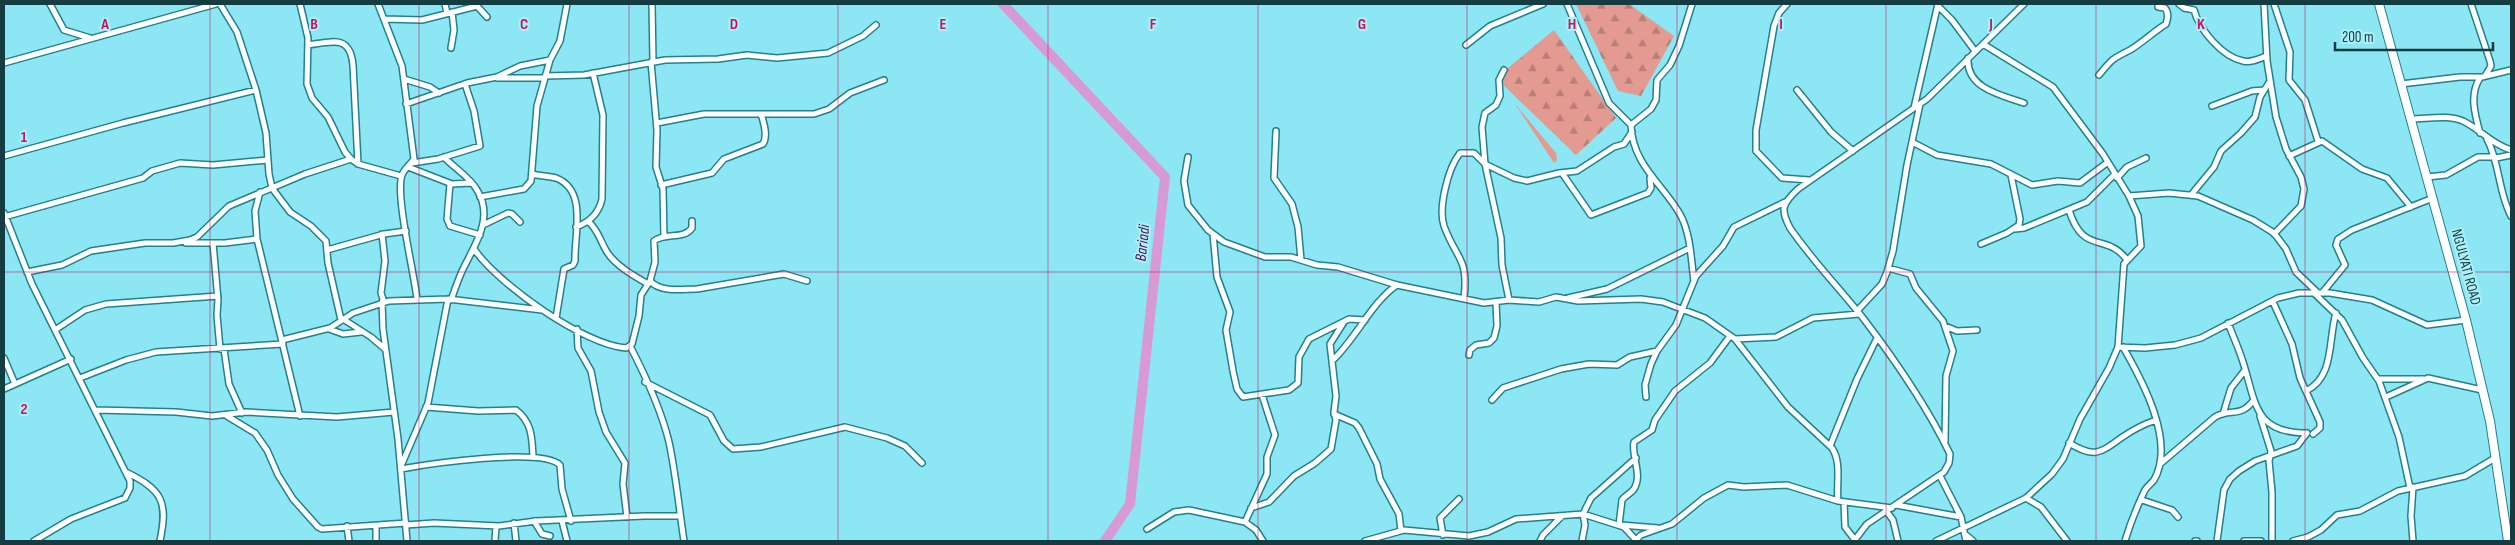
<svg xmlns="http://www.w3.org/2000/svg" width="2515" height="545" viewBox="0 0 2515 545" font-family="'Sofia Sans Condensed',sans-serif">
<defs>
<pattern id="forest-firs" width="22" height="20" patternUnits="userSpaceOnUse" patternTransform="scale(1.25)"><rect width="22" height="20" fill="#e39a90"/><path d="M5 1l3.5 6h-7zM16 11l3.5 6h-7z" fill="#b77f77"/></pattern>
</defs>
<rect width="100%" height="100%" fill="#8de6f3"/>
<!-- forest -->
<path fill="url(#forest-firs)" d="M1576 4H1629L1674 36 1641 96 1618 91Z
M1554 30 1616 118 1576 155 1496 78Z
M1515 104 1556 153 1557 160 1554 163Z"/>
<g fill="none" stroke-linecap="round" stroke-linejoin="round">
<!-- river -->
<path stroke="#d79ad5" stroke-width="10" d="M1003 4 1165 177 1130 504 1105 541"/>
<defs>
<path id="street" d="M50 4 64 30 90 38
M220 4 237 32 256 90 266 133 269 174 272 188 290 212 311 226 326 241 328 263 341 320
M300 4 308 38 307 84 312 98 328 117 345 152 351 159 358 164 401 176
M378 4 402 66 414 159C410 165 404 169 402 175 395 195 414 272 417 299
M445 4 447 13
M652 4 653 62
M1567 4 1609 103 1631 125
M1692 4 1679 46 1670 65 1657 80 1656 100 1651 109 1631 125C1632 165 1665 186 1681 216 1691 236 1691 260 1694 281
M1787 4 1779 13 1774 26 1756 130V151L1782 178 1809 180
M2179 4 2184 8 2194 10C2199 29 2222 57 2243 61 2251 63 2259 59 2266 56
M2264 4 2267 61 2276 117 2286 149 2301 177 2304 189 2301 206 2274 234
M2274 4 2290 52 2289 80 2305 100 2318 141
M2471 4 2490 61 2491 66 2485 76
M1938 6 1952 20 1975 51
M385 19 422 20 477 6 487 17
M308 45C332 42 350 34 353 65L358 164
M1466 45 1490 26 1543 4
M451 48 454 30 452 12
M1968 58C1966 88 2000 95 2024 103
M651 62 657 130 656 167 663 189 664 237
M4 63 216 4
M1504 70 1499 80 1500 96 1496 105 1485 113 1482 127 1485 164 1501 238 1502 265 1509 300
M2099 75C2112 59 2112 59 2130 50 2139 45 2156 30 2166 24 2168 18 2169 13 2165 8L2158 7V4
M545 76 584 75 665 60 718 59 747 55 777 58 828 53 863 36 876 25
M497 78H544
M2480 78C2469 94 2475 115 2480 133
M404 79 430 87 439 93
M2401 84 2460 77H2482L2511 70
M1797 90 1831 132 1853 151
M406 104 467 83 497 77 520 66 550 60
M2212 106 2252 91 2264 90
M1914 108 1938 4
M2411 119C2427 119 2450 114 2465 122 2482 131 2493 145 2511 150
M657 123 704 114H814L829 109 850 93 884 80
M1276 131 1274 178 1292 204 1298 227 1301 260
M2487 139C2500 163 2498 192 2511 216
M1912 142 1937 155 1991 164 2032 185 2058 181 2080 183 2108 162
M4 156 123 123 256 90
M2289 156 2322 141 2362 169 2387 178 2411 207
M444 157C454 168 470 177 477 190 494 217 476 243 464 267 459 277 455 289 451 300
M1188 157 1184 181 1188 205 1208 230 1224 242 1265 257H1291L1317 265 1338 267 1397 285 1484 303 1509 300 1539 302 1556 297 1578 301 1641 299 1663 302 1705 318 1735 339 1788 407 1832 448C1842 463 1836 484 1838 501
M2496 158 2511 155
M412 163 438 159 480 146 474 111 465 84
M408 167 452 184 471 183
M1562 173 1591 215 1648 193 1651 188 1650 178
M532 174C540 176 548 176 556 178 588 190 574 235 575 261L573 265 564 269 556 318
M2427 177 2446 175 2478 157H2495
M2117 178 2127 167 2146 158
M450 184 447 219 450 226 480 235
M661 185 712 173 724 159 763 144C768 136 764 123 761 114
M260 192 255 211 257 239 300 416
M2191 195 2214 167 2221 151 2241 133 2255 117 2260 97 2270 81
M2129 196 2169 193 2198 196 2253 220 2274 233 2286 249 2296 272 2318 293
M480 197 524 189 531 181 537 106 550 60 560 41 567 4
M2069 210C2083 256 2107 232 2127 260
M4 213 32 284 130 481V488L125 498 71 519 34 541
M4 217 136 180 143 178 152 171 180 163 213 165 268 160
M588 221C599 231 600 241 607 252 616 266 634 276 648 284
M483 225 508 213 512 214 520 222
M576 227C590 222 599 213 602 199L603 115 593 73
M2015 229 2024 228 2087 202 2115 174
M382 234 385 261 381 293 384 302
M1213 234 1217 277 1230 312 1226 330 1233 371 1237 389 1243 397 1289 390 1298 383 1299 357 1309 339 1349 319 1365 320
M186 243H225L257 239
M213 243 218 300 217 315 220 349
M1981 244 2007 233 2019 225 2020 219 2011 175
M474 249C498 284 584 345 626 348L632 344 639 316 641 295 650 281 655 262 654 241C665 232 684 240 692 228V221
M327 250 384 234 406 231
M1888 268 1910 274 1916 288 1943 321 1953 351 1946 376 1945 442
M27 272 62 265 91 251 145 243H173L190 240 197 237 229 206 305 174 351 159
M650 281C661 293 682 289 697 289L784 274 807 281
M2314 293 2342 320 2363 358 2379 381 2399 437 2410 488
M2322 293 2345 265 2336 245 2338 239 2352 230 2433 198
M1464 298C1469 258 1456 259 1444 226 1438 208 1448 168 1460 153H1474L1485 164 1514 178 1527 181 1559 173 1577 171 1614 147 1624 144 1632 132
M1568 298 1607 289 1690 248
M382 302 383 329 398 439 407 541
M2273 302 2292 344 2300 378 2320 422V428L2313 434
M1857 311 1882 284 1887 272 1893 251 1907 165 1920 104
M343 319 371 337 385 349
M2228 323C2233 336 2239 349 2243 362 2256 403 2254 433 2307 433
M1945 326 1957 331 1977 330
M329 329 343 334 361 332
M577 329 578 348 591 371 599 412 606 432 625 463 623 484 627 517
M55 330 85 310 106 304 218 296
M1735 339 1776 337 1813 318 1859 314
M282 340 330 328 353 313 389 301 448 299 542 310
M630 346C644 373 662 413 669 442 676 475 679 508 684 541
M2118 347 2145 348 2175 345 2201 338 2278 298 2299 293H2330L2372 300 2427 325 2466 320
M2123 347C2142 380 2176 442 2154 480 2151 484 2146 487 2144 492 2137 507 2130 524 2125 541
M224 349 229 384 242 413
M1469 355 1470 350 1476 345 1489 343 1494 338 1497 326 1496 302
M4 358 15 384
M1334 359C1357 337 1371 303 1397 285
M80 378 126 360 156 352 283 344
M2378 379H2424
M645 382 710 415 724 441 733 449 761 447 845 427 887 438 905 446 922 463
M4 389 71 359
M2306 391C2335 377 2328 339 2336 313
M1646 397 1645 385 1651 364 1657 351 1676 325 1696 276 1723 246 1734 227 1785 202
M2386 397 2428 378 2482 390
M1492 400 1503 388 1561 369 1589 364 1617 365 1630 357 1657 351
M426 407 478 411 516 410C532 422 532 438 533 456
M96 410 176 412 212 416 246 412 337 417 394 412
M1334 414 1355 423 1359 428 1377 464 1380 479 1399 514 1401 531
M2223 414 2231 388 2245 370
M227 416 255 433 267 450 278 475 293 499 318 527 322 529 406 523
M2260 416 2271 451 2269 461 2272 492V541
M2069 443C2094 458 2099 454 2121 438 2131 431 2144 424 2156 420
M1830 446 1857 379 1877 338
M2160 464 2215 417C2231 408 2240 418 2253 401
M401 466 428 403 448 299
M401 469C428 464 542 447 560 465L562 489 571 521
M126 472C163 490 168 502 160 541
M1940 476 1961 517 1966 541
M2413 487 2411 516 2413 541
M2026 498 2041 507 2067 541
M2142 500 2172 510 2178 517
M1844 502 1845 527 1855 540
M1896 505 1961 517
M1251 508 1269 502 1294 476 1315 463 1331 449 1336 420 1334 412 1336 396 1330 344 1344 322
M1887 512 1893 520 1898 541
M534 521 542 534 550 536
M562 521 567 541
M1245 522 1267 474V457L1275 435 1262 395
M514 523 516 541
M406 525 434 523 499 526 536 521 644 516H680
M1619 525 1622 500C1625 496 1631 493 1634 489 1643 475 1631 456 1634 442L1652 430 1655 420 1675 391 1710 363 1730 336
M1621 525 1658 528
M347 526 349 541
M1147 529 1174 512 1189 510 1245 522 1256 530 1263 541
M1443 535 1440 518 1459 499
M1966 535 1973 541
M376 541V526
M495 541 496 526
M1365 541 1404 530 1469 536 1488 532 1516 519 1583 514 1624 527 1635 539
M1540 541 1543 535 1562 516
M1582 541 1585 525 1583 514 1591 498 1636 458
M1635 541 1641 535 1672 524 1704 498 1728 485 1744 487 1787 485 1838 501 1892 508
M1854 541 1867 524 1944 472 1949 463 1950 454C1927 406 1895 360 1863 318 1839 288 1812 260 1790 228 1780 209 1782 204 1798 189L1927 99 2024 4
M1936 541 2026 498 2052 474 2063 459 2080 419 2109 368 2118 347 2124 264 2141 246 2138 216 2129 196 2103 154 2053 87 1983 44
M2195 541H2197
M2217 541 2224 490 2230 479 2239 471 2255 461 2297 446 2307 433
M2244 541H2261
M2293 541 2308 537 2321 530 2337 515 2360 511 2398 491 2465 476 2495 458"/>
<path id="secondary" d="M2379 4 2466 320 2490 421 2508 541"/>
</defs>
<!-- street casing -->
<use href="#street" stroke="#20828f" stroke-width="8"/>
<!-- secondary casing -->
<use href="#secondary" stroke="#20828f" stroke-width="10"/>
<!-- street -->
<use href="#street" stroke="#fff" stroke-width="5"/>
<!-- secondary -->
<use href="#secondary" stroke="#fff" stroke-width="8"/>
</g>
<!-- grid -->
<path fill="none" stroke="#c2185b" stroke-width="1" stroke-opacity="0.55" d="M210 4V541M419 4V541M629 4V541M838 4V541M1048 4V541M1258 4V541M1467 4V541M1677 4V541M1886 4V541M2096 4V541M2305 4V541M4 272H2511"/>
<g text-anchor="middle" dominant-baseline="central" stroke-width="4" stroke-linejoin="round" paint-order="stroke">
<!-- street labels -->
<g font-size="15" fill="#153c41" stroke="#abf0fb">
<text transform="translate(2466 267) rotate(75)">NGULYATI ROAD</text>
</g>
<!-- water labels -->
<g font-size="16" font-style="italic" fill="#540855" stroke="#abf0fb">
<text transform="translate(1143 243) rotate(-84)">Bariadi</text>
</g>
</g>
<g font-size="16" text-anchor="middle" font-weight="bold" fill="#c2185b" stroke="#abf0fb" stroke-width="4" stroke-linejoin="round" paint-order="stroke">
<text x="105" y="29">A</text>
<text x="314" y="29">B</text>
<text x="524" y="29">C</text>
<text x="734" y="29">D</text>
<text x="943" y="29">E</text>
<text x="1153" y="29">F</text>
<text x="1362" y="29">G</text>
<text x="1572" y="29">H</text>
<text x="1781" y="29">I</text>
<text x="1991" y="29">J</text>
<text x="2201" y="29">K</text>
<text x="24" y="142">1</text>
<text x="24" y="414">2</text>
</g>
<!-- border -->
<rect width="2515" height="545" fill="none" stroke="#153c41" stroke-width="10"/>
<!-- scale -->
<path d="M2335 42v8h158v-8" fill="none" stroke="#153c41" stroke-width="2.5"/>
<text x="2342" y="42" font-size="15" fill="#153c41" stroke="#abf0fb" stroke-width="4" paint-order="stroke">200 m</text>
</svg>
